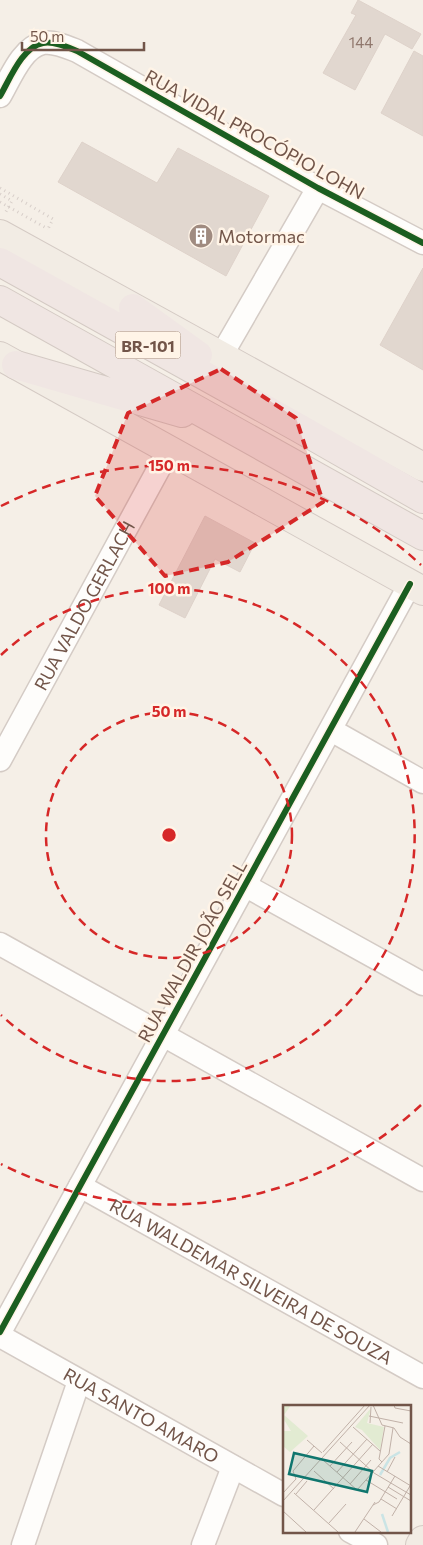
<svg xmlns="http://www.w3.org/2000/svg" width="423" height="1545" viewBox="0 0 423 1545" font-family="Commissioner,sans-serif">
<rect width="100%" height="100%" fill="#f5efe7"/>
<!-- building -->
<path fill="#e1d7cf" stroke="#ded2ca" d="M358 0 421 34 412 49 385 34 355 90 323 73 356 15 351 13Z
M414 51 423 56V136L381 113Z
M82 142 157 183 178 148 269 196 226 276 58 182Z
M423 268V370L380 345Z
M205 516 255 543 240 572 215 559 185 618 159 605Z"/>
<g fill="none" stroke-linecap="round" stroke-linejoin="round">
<defs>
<g id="minor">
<path d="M0 96C10 79 22 47 43 43 54 41 67 47 77 51L318 188 423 243"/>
<path d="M221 356 318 188"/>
<path d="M331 730 423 782"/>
<path id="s1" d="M0 760 169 450"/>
<path d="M246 886 423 984"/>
<path d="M0 944 423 1180"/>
<path id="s2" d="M80 1186 423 1377"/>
<path d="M0 1332 410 584"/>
<path id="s3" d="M0 1336 284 1495"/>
<path d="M350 1531 376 1545"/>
<path d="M23 1545 79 1381"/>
<path d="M203 1545 233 1467"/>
</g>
<path id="major" d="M0 234 423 467
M0 356 423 591
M420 1545 423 1540"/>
<path id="highway" d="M0 262 297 427 423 499
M0 300 423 536
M133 308 198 355
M16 365 182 413"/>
</defs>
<!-- minor casing -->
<use href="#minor" stroke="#d4cbc5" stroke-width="25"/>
<!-- major casing -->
<use href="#major" stroke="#d4cac4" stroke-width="30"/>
<!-- highway casing -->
<use href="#highway" stroke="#d4cac4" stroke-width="30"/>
<!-- path -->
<path stroke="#d7cec9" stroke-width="3" stroke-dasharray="1 4" stroke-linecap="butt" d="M0 188 53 219 48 229
M0 194 12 201 4 215"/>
<!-- minor -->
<use href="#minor" stroke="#fefdfb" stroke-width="22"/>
<!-- major -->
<use href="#major" stroke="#f2ece4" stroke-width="28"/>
<!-- highway -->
<use href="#highway" stroke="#f0e6e3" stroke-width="28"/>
<!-- path-bridge -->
<path stroke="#d7cec9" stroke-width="3" stroke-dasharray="1 4" stroke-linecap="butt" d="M0 202 48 229"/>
<defs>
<path id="cycleway" d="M0 96C10 79 22 47 43 43 54 41 67 47 77 51L318 188 423 243
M0 1332 410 584"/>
</defs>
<!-- cycleway casing -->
<use href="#cycleway" stroke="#fff4e7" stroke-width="9"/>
<!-- cycleway -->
<use href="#cycleway" stroke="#1b5e20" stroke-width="6"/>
</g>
<!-- marked area -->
<path fill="#d62828" fill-opacity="0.2" stroke="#d62828" stroke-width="4" stroke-dasharray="10 6" stroke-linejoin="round" d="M221 369 296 418 323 502 228 562 165 576 95 496 128 413Z"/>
<!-- distance rings -->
<g fill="none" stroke="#d62828" stroke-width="2.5" stroke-dasharray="9 6">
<circle cx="169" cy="835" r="123"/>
<path d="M1 655A246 246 0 1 1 1 1015"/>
<path d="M421 1105A369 369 0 0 1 1 1164M1 506A369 369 0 0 1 421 565"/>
</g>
<!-- icons -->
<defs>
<symbol id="building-disc" viewBox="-11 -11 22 22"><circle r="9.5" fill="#a08b80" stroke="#fff4e7"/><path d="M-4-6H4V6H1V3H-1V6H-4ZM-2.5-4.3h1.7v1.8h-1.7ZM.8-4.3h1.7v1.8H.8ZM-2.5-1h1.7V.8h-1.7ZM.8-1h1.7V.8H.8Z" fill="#fff"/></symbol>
</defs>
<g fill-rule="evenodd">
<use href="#building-disc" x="187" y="222" width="28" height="28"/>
</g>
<g text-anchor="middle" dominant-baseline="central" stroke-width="5" stroke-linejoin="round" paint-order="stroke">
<!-- number labels -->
<g font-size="15" fill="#90786d">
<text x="361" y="42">144</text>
</g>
<!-- shield labels -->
<rect fill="#fff4e7" stroke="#9c8578" stroke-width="1" x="115.5" y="331.5" width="65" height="27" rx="4"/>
<g font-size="16" font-weight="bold" fill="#725549">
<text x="148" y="345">BR-101</text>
</g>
<!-- street labels -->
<g font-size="18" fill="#725549" stroke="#fff4e7">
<text transform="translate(255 134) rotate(29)">RUA VIDAL PROCÓPIO LOHN</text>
<text stroke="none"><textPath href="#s1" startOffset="176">RUA VALDO GERLACH</textPath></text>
<text transform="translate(192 951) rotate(-61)">RUA WALDIR JOÃO SELL</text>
<text stroke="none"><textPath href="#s2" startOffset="196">RUA WALDEMAR SILVEIRA DE SOUZA</textPath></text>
<text stroke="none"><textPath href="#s3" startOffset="162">RUA SANTO AMARO</textPath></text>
</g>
<!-- poi labels -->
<g font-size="18" fill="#725549" stroke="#fff4e7" text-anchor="start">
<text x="218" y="236">Motormac</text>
</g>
</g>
<!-- overview -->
<g transform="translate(283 1405)">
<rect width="128" height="128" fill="#f5efe7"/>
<path d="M0 0H8L1 10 25 31 7 47 0 41V26H8L0 13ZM88 3 84 18 101 22 97 45 79 25 72 22Z" fill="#e2ebd2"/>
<path fill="none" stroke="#cae4e5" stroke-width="2.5" d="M97 70 107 53 117 47M99 109 105 127"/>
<path fill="none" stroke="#c1b1a8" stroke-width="1" d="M90 0 99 20 111 23 117 32 128 39M111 0 112 3 128 6M86 11 120 18M87 18 88 2M70 22 97 46M24 35 39 48M57 37 91 68 128 90M40 47 82 0M40 55 74 85 106 49 110 23M99 57 96 54 102 21M47 61 69 37M95 61 128 81M31 66 51 84M54 67 84 34M104 67 112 52M83 75 114 94M67 79 88 55M105 82 128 96M0 88 13 74 10 66 31 41M11 88 55 127M13 89 24 76M98 94 114 104M0 96 87 0M90 100 96 97 112 71M31 105 90 39M0 106 23 127M109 111 127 81M81 114 98 127M46 118 63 99M72 127 92 97"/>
<path fill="#0f766e" fill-opacity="0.15" stroke="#0f766e" stroke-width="2.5" d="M11 48 89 66 84 87 6 69Z"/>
<rect width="128" height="128" fill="none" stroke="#725549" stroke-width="2.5"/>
</g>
<circle cx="169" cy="835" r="8" fill="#d62828" stroke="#fff4e7" stroke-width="2.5"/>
<g font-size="15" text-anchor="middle" font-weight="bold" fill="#d62828" stroke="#fff4e7" stroke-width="5" stroke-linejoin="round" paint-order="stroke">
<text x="169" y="471">150 m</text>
<text x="169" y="594">100 m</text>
<text x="169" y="717">50 m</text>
</g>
<!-- scale -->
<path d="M22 42v8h122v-8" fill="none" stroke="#725549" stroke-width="2.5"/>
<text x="30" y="42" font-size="15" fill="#725549" stroke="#fff4e7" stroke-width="4" paint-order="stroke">50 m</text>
</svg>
